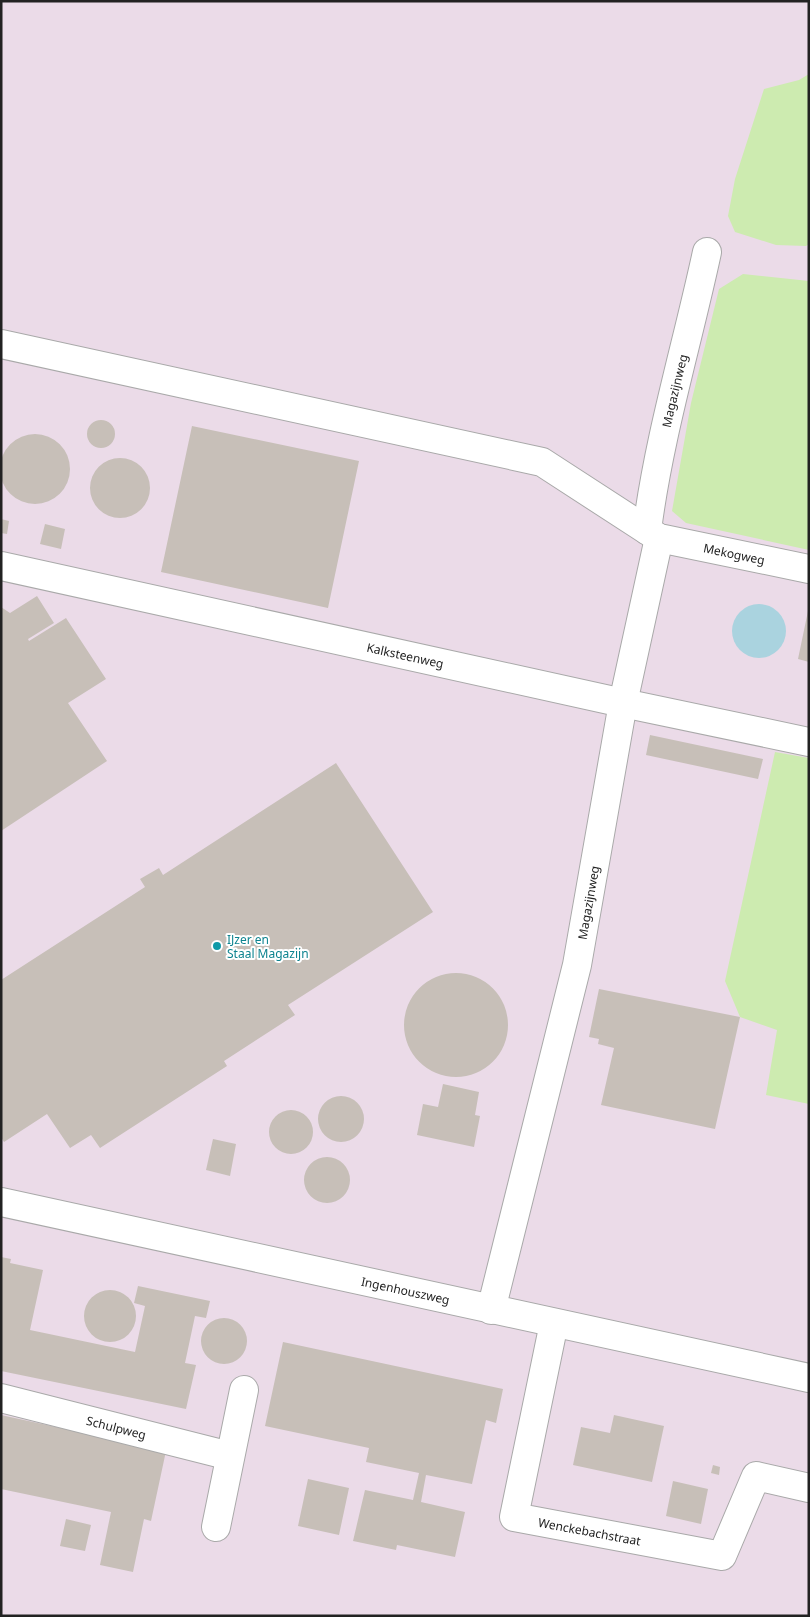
<svg xmlns="http://www.w3.org/2000/svg" width="810" height="1617" viewBox="0 0 810 1617" font-family="'Noto Sans',sans-serif">
<rect width="100%" height="100%" fill="#f2efe9"/>
<!-- industrial -->
<path fill="#ebdbe8" d="M1 1H809V1616H1Z"/>
<!-- grass -->
<path fill="#cdebb0" d="M809 74V244L806 246 776 245 735 232 728 216 735 179 764 89 799 80Z
M743 274 809 281V550L686 523 672 511 691 403 719 289Z
M775 752 809 758V1104L766 1095 777 1030 740 1017 725 981Z"/>
<!-- water -->
<path fill="#aad3df" d="M732 631a27 27 0 1 1 54 0a27 27 0 1 1-54 0Z"/>
<!-- building -->
<path fill="#c7bfb8" d="M87 434a14 14 0 1 1 28 0a14 14 0 1 1-28 0Z
M192 426 359 461 328 608 161 572Z
M0 469a35 35 0 1 1 70 0a35 35 0 1 1-70 0Z
M90 488a30 30 0 1 1 60 0a30 30 0 1 1-60 0Z
M1 519 9 521 7 534 1 533Z
M45 524 65 529 61 549 40 544Z
M37 596 54 623 28 639 29 641 66 618 106 679 68 703 107 761 1 831V607L10 613Z
M808 611H809V662L798 659Z
M650 735 763 759 758 779 646 755Z
M336 763 433 912 288 1005 295 1015 224 1061 227 1066 100 1148 91 1135 70 1148 47 1114 4 1142 1 1137V980L145 887 140 879 159 868 163 875Z
M404 1025a52 52 0 1 1 104 0a52 52 0 1 1-104 0Z
M599 989 740 1017 715 1129 601 1105 614 1048 598 1044 599 1039 589 1037Z
M443 1084 479 1092 475 1115 480 1116 474 1147 417 1135 423 1104 438 1107Z
M318 1119a23 23 0 1 1 46 0a23 23 0 1 1-46 0Z
M269 1132a22 22 0 1 1 44 0a22 22 0 1 1-44 0Z
M213 1139 236 1144 230 1176 206 1170Z
M304 1180a23 23 0 1 1 46 0a23 23 0 1 1-46 0Z
M1 1257 11 1259 10 1263 43 1270 30 1330 135 1352 145 1306 134 1303 138 1286 210 1301 206 1318 195 1316 185 1363 196 1365 186 1409 1 1371Z
M84 1316a26 26 0 1 1 52 0a26 26 0 1 1-52 0Z
M201 1341a23 23 0 1 1 46 0a23 23 0 1 1-46 0Z
M283 1342 503 1389 496 1423 486 1420 472 1484 426 1475 421 1502 465 1512 455 1557 397 1545 396 1550 353 1541 365 1490 413 1500 419 1473 366 1462 369 1448 265 1426Z
M1 1415 166 1451 151 1521 144 1519 133 1572 100 1565 111 1512 1 1489Z
M614 1415 664 1426 652 1482 573 1465 581 1427 610 1433Z
M713 1465 720 1467 719 1475 711 1473Z
M308 1479 349 1488 339 1535 298 1526Z
M673 1481 708 1489 701 1524 666 1516Z
M66 1519 91 1525 85 1551 60 1546Z"/>
<g fill="none" stroke-linecap="round" stroke-linejoin="round">
<defs>
<g id="minor">
<path id="s1" d="M1 344 542 462 659 538 809 569"/>
<path id="s2" d="M647 530C659 436 687 345 707 252"/>
<path id="s3" d="M1 566 623 703 809 742"/>
<path id="s4" d="M1 1202 809 1378"/>
<path id="s5" d="M491 1310 577 965 623 703 659 538"/>
<path id="s6" d="M554 1323 514 1517 722 1556 756 1476 809 1488"/>
<path id="s7" d="M1 1398 230 1456"/>
<path d="M216 1527 244 1390"/>
</g>
</defs>
<!-- minor casing -->
<use href="#minor" stroke="#a9a9a9" stroke-width="30"/>
<!-- minor -->
<use href="#minor" stroke="#fff" stroke-width="28"/>
</g>
<!-- markers -->
<circle fill="#0f9aa8" stroke="#fff" stroke-width="2" cx="217" cy="946" r="5"/>
<g text-anchor="middle" dominant-baseline="central" stroke-width="4" stroke-linejoin="round" paint-order="stroke">
<!-- street labels -->
<g font-size="12" fill="#222" stroke="#fff">
<text stroke="none"><textPath href="#s2" startOffset="142">Magazijnweg</textPath></text>
<text stroke="none"><textPath href="#s1" startOffset="770">Mekogweg</textPath></text>
<text stroke="none"><textPath href="#s3" startOffset="414">Kalksteenweg</textPath></text>
<text stroke="none"><textPath href="#s5" startOffset="419">Magazijnweg</textPath></text>
<text stroke="none"><textPath href="#s4" startOffset="414">Ingenhouszweg</textPath></text>
<text stroke="none"><textPath href="#s7" startOffset="119">Schulpweg</textPath></text>
<text stroke="none"><textPath href="#s6" startOffset="275">Wenckebachstraat</textPath></text>
</g>
<!-- culture labels -->
<g font-size="12" fill="#0d838f" stroke="#fff" text-anchor="start">
<text x="227" y="939">IJzer en<tspan x="227" dy="14">Staal Magazijn</tspan></text>
</g>
</g>
<!-- border -->
<rect width="810" height="1617" fill="none" stroke="#222222" stroke-width="5"/>
</svg>
